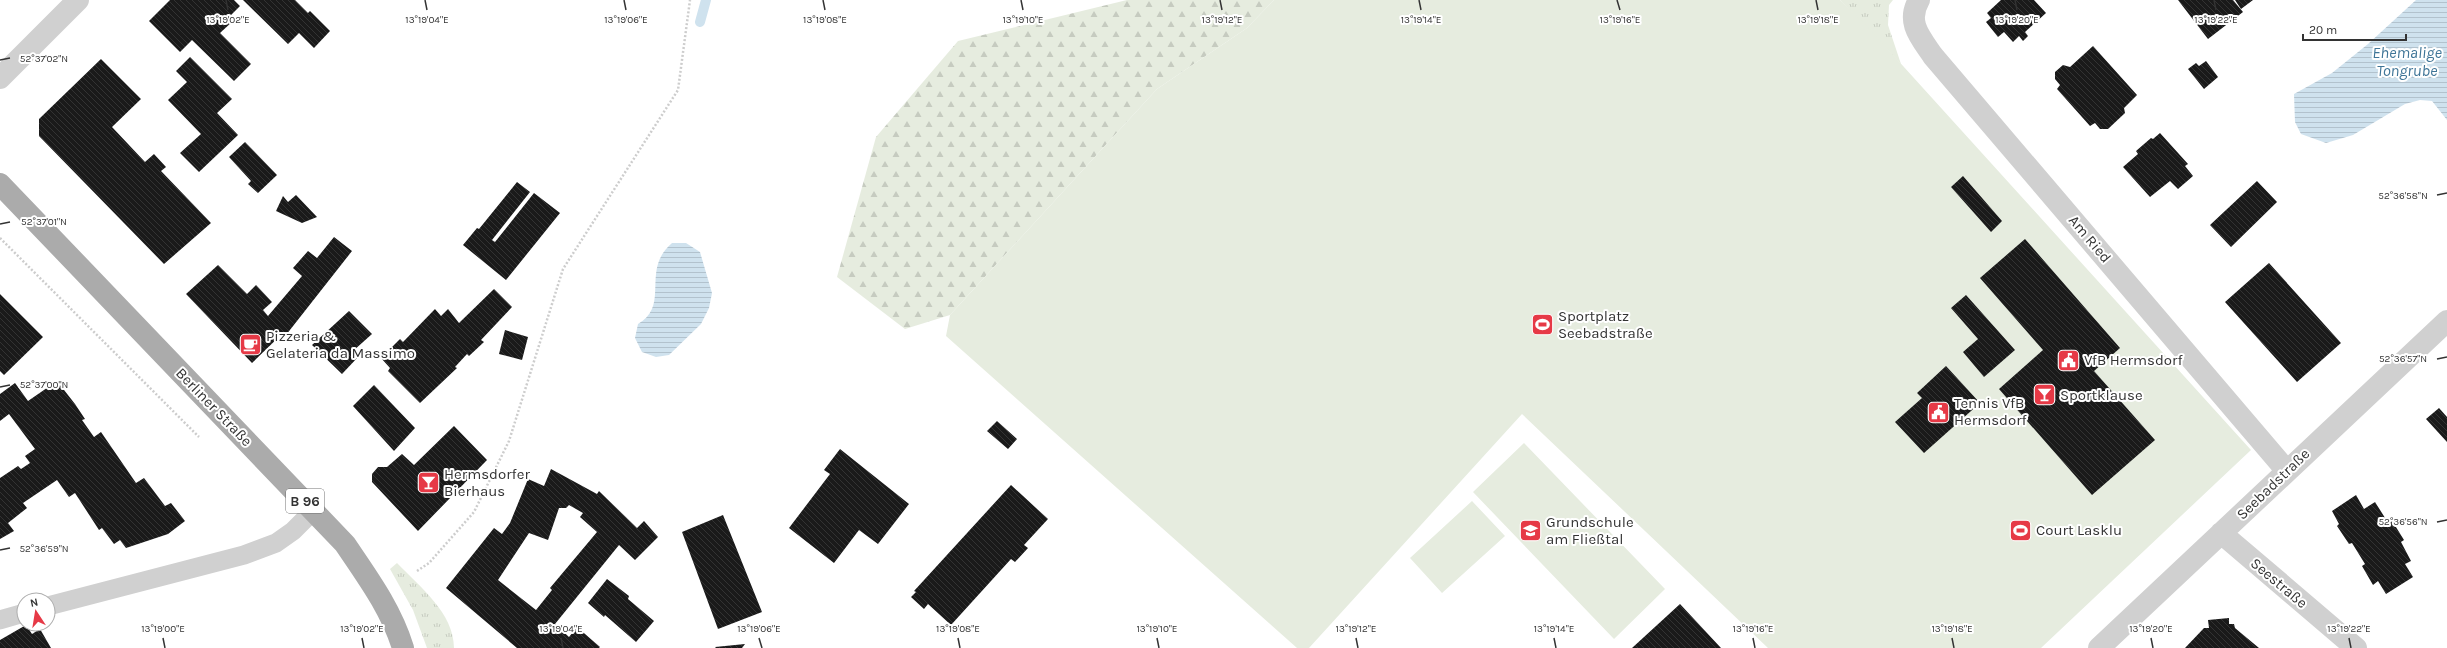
<svg xmlns="http://www.w3.org/2000/svg" width="2447" height="648" viewBox="0 0 2447 648" font-family="Karla,sans-serif">
<defs>
<pattern id="grass-tufts" width="24" height="20" patternUnits="userSpaceOnUse"><rect width="24" height="20" fill="#e6ecdf"/><path d="M3 7l-1-3M5 7V3M7 7l1-3M15 17l-1-3M17 17v-4M19 17l1-3" fill="none" stroke="#c6cbc0"/></pattern>
<pattern id="forest-firs" width="22" height="20" patternUnits="userSpaceOnUse"><rect width="22" height="20" fill="#e6ecdf"/><path d="M5 1l3.5 6h-7zM16 11l3.5 6h-7z" fill="#c6cbc0"/></pattern>
<pattern id="water-rules" width="6" height="5" patternUnits="userSpaceOnUse"><rect width="6" height="5" fill="#cfe2ee"/><path d="M0 2.5h6" fill="none" stroke="#b2c2cd"/></pattern>
<pattern id="building-back-hatch" width="6" height="6" patternUnits="userSpaceOnUse"><rect width="6" height="6" fill="#1a1a1a"/><path d="M-1 5l2 2M0 0l6 6M5-1l2 2" fill="none" stroke="#333"/></pattern>
</defs>
<rect width="100%" height="100%" fill="#fff"/>
<!-- grass -->
<path fill="url(#grass-tufts)" d="M1840 0H1893L1889 5 1888 25 1901 64Z
M397 563C420 587 454 613 454 648H427L413 610 390 569Z"/>
<!-- forest -->
<path fill="url(#forest-firs)" d="M1127 0H1274L1247 28 1157 89 950 315 905 329 837 277 876 137 958 41Z"/>
<!-- pitch -->
<path fill="#e6ecdf" d="M1274 0H1840L1865 24 2251 450 2041 648H1768L1522 414 1309 648H1297L946 336 950 315 1157 89 1247 28Z
M1524 443 1665 589 1614 639 1473 492Z
M1472 501 1505 536 1442 593 1410 558Z"/>
<!-- water -->
<path fill="url(#water-rules)" d="M2416 0H2447V120L2432 101 2420 100 2405 104 2353 135 2326 143 2301 134 2295 122 2294 94 2332 73 2368 44Z
M672 243H686L700 252 712 293 709 308 701 324 669 355 656 357 642 352 635 338 638 324C671 305 640 270 672 243Z"/>
<g fill="none" stroke-linecap="round" stroke-linejoin="round">
<!-- stream -->
<path stroke="#cfe2ee" stroke-width="10" d="M700 22 706 0"/>
</g>
<!-- building -->
<path fill="url(#building-back-hatch)" fill-rule="evenodd" d="M170 0H234L240 6 229 17 233 21 220 33 251 64 234 81 192 40 180 52 149 21Z
M243 0H295L308 13 310 11 330 31 314 48 299 33 288 44Z
M2001 0H2034L2046 13 2025 32 2028 36 2023 41 2019 36 2013 42 2004 32 1998 37 1986 22 1991 18 1987 13Z
M2178 0H2233L2243 12 2208 39Z
M2235 0H2253L2241 9Z
M2093 46 2137 95 2124 108 2125 113 2108 129H2100L2095 123 2090 126 2057 89 2060 85 2055 79V72L2063 65 2070 67Z
M190 57 232 99 217 113 238 135 199 172 180 153 201 134 168 100 187 82 176 71Z
M101 59 141 99 112 127 145 162 154 154 166 167 161 171 211 223 164 264 39 136V119Z
M2206 61 2218 77 2204 89 2188 69 2196 63 2199 66Z
M2160 133 2188 164 2185 166 2193 176 2178 189 2170 181 2150 197 2123 167 2138 154 2136 151 2151 138 2153 139Z
M245 142 277 175 258 193 248 184 251 181 229 157Z
M1963 176 2002 221 1991 232 1951 187Z
M2257 181 2277 202 2231 247 2210 225Z
M517 182 530 192 492 240 495 242 534 193 560 213 506 280 463 245 477 228 479 229Z
M296 195 317 217 302 223 276 211 283 196 288 202Z
M334 237 352 251 286 335 284 332 252 363 186 294 218 265 247 294 256 285 272 302 263 310 268 316 302 276 293 268 308 251 317 258Z
M2025 239 2120 348 2094 371 2155 440 2092 495 1999 389 2043 350 1980 278Z
M2269 263 2341 343 2297 382 2225 302Z
M494 289 512 307 481 340 484 342 469 356 467 354 455 367 457 368 420 403 388 371 390 368 381 358 400 339 403 342 435 309 441 316 448 309 459 323Z
M0 294 43 337 4 375 0 371Z
M1966 295 2015 350 1984 377 1963 352 1978 339 1951 308Z
M349 311 372 334 353 351 359 356 342 374 312 345Z
M505 330 528 337 522 360 499 354Z
M1946 366 1980 403 1924 453 1895 422 1922 398 1917 393Z
M57 381 75 404 85 419 82 420 94 437 101 432 136 483 144 478 165 506 171 503 185 521 168 534 126 548 120 540 114 544 102 528 99 530 75 493 69 497 57 480 23 503 27 508 8 523 14 531 0 539V478L18 466 21 469 30 463 25 456 35 449 9 414 0 421V394L15 383 28 401Z
M374 385 415 428 394 451 353 406Z
M2439 408 2447 417V442L2426 419Z
M997 421 1017 439 1008 449 987 431Z
M454 426 487 460 418 531 372 482V474L378 467H387L402 454 414 465Z
M840 449 909 504 878 544 859 530 834 563 789 528 830 474 824 470Z
M551 469 597 494 599 491 637 528 644 521 658 537 635 560 619 545 555 624 569 637 577 627 600 647 599 648H517L446 588 494 528 502 534 510 523 528 479 544 486ZM569 505 583 513 580 517 597 532 550 588 552 590 536 610 498 580 529 533 548 540 559 508H566Z
M1011 485 1048 519 1024 545 1028 548 1015 562 1011 559 951 625 928 604 924 609 911 597 916 592 914 591Z
M2356 495 2364 509 2375 502 2387 521 2391 519 2404 540 2401 542 2411 561 2405 564 2413 577 2386 594 2378 581 2373 585 2362 566 2365 564 2352 543 2349 544 2337 526 2339 524 2332 511Z
M723 515 762 612 718 629 682 532Z
M607 579 629 596 628 599 654 621 636 642 605 615 604 617 588 603Z
M1680 604 1721 648H1632Z
M2229 618V624H2234L2235 628 2259 648H2185L2204 628H2209L2208 620Z
M26 625 32 634 40 629 51 648H0V640Z
M745 644 742 648H716L715 647Z"/>
<g fill="none" stroke-linecap="round" stroke-linejoin="round">
<!-- path -->
<path stroke="#cdcdcd" stroke-width="2.5" stroke-dasharray="2 2" stroke-linecap="butt" d="M0 238 199 437
M417 571 429 563 474 512 509 441 563 269 678 90 690 0"/>
<!-- lane -->
<path stroke="#d0d0d0" stroke-width="19" d="M48 606 244 555 276 543 293 531 314 510
M0 620 24 613"/>
<!-- street -->
<path stroke="#d0d0d0" stroke-width="22" d="M1919 0C1906 22 1920 37 1933 56L2287 471
M0 78 78 0
M2221 533 2356 648
M2099 648 2447 321"/>
<!-- primary -->
<path stroke="#ababab" stroke-width="22" d="M0 184 345 544C368 578 391 609 403 648"/>
</g>
<!-- ticks -->
<path fill="none" stroke="#333" stroke-width="1.5" d="M226 0 228 10M425 0 427 10M624 0 626 10M823 0 825 10M1021 0 1023 10M1220 0 1222 10M1419 0 1421 10M1617 0 1620 10M1816 0 1818 10M2015 0 2017 10M2214 0 2216 10M0 60 10 58M2437 195 2447 193M0 224 10 222M2437 359 2447 357M0 387 10 385M2437 522 2447 520M0 550 10 548M163 638 165 648M362 638 364 648M561 638 563 648M759 638 762 648M958 638 960 648M1157 638 1159 648M1356 638 1358 648M1554 638 1556 648M1753 638 1755 648M1952 638 1954 648M2151 638 2153 648M2349 638 2351 648"/>
<!-- icons -->
<defs>
<symbol id="stadium-square" viewBox="-11 -11 22 22"><rect x="-9" y="-9" width="18" height="18" rx="4" fill="#e63946" stroke="#fff"/><path d="M0-5a6.5 5 0 1 0 0 10a6.5 5 0 1 0 0-10ZM-3.5-1.8h7v3.6h-7Z" fill="#fff"/></symbol>
<symbol id="cafe-square" viewBox="-11 -11 22 22"><rect x="-9" y="-9" width="18" height="18" rx="4" fill="#e63946" stroke="#fff"/><path d="M-5.5-4.5H6V0H3Q3 3.5 0 3.5H-2.5Q-5.5 3.5-5.5 0ZM3-3.2v2h1.7v-2ZM-6 4.5H4V6H-6Z" fill="#fff"/></symbol>
<symbol id="civic-square" viewBox="-11 -11 22 22"><rect x="-9" y="-9" width="18" height="18" rx="4" fill="#e63946" stroke="#fff"/><path d="M-.6-6.5H3V-4.5H.6V-3L4-1V1h2V6H-6V1h2V-1L-.6-3ZM-1.2 2.5V6h2.4V2.5Z" fill="#fff"/></symbol>
<symbol id="bar-square" viewBox="-11 -11 22 22"><rect x="-9" y="-9" width="18" height="18" rx="4" fill="#e63946" stroke="#fff"/><path d="M-6-5H6L.8 .8V4.5H3.5V6h-7V4.5H-.8V.8Z" fill="#fff"/></symbol>
<symbol id="school-square" viewBox="-11 -11 22 22"><rect x="-9" y="-9" width="18" height="18" rx="4" fill="#e63946" stroke="#fff"/><path d="M0-5L7-2L0 1L-7-2ZM-4 1L0 2.5L4 1V4Q0 6-4 4Z" fill="#fff"/></symbol>
</defs>
<g fill-rule="evenodd">
<use href="#stadium-square" x="1530" y="312" width="25" height="25"/>
<use href="#cafe-square" x="238" y="332" width="25" height="25"/>
<use href="#civic-square" x="2056" y="348" width="25" height="25"/>
<use href="#bar-square" x="2032" y="382" width="25" height="25"/>
<use href="#civic-square" x="1926" y="400" width="25" height="25"/>
<use href="#bar-square" x="416" y="470" width="25" height="25"/>
<use href="#stadium-square" x="2008" y="518" width="25" height="25"/>
<use href="#school-square" x="1518" y="518" width="25" height="25"/>
</g>
<g text-anchor="middle" dominant-baseline="central" stroke-width="4" stroke-linejoin="round" paint-order="stroke">
<!-- shield labels -->
<rect fill="#fff" stroke="#707070" stroke-width="1" x="286" y="489" width="38" height="24" rx="3"/>
<g font-size="14" font-weight="bold" fill="#333">
<text x="305" y="501">B 96</text>
</g>
<!-- street labels -->
<g font-size="15" fill="#333" stroke="#fff">
<text transform="translate(2090 239) rotate(50)">Am Ried</text>
<text transform="translate(214 407) rotate(46)">Berliner Straße</text>
<text transform="translate(2273 484) rotate(-44)">Seebadstraße</text>
<text transform="translate(2279 583) rotate(40)">Seestraße</text>
</g>
<!-- poi labels -->
<g font-size="15" fill="#333" stroke="#fff" text-anchor="start">
<text x="1558" y="316">Sportplatz<tspan x="1558" dy="17">Seebadstraße</tspan></text>
<text x="266" y="336">Pizzeria &amp;<tspan x="266" dy="17">Gelateria da Massimo</tspan></text>
<text x="2084" y="360">VfB Hermsdorf</text>
<text x="2060" y="395">Sportklause</text>
<text x="1954" y="403">Tennis VfB<tspan x="1954" dy="17">Hermsdorf</tspan></text>
<text x="444" y="474">Hermsdorfer<tspan x="444" dy="17">Bierhaus</tspan></text>
<text x="1546" y="522">Grundschule<tspan x="1546" dy="17">am Fließtal</tspan></text>
<text x="2036" y="530">Court Lasklu</text>
</g>
<!-- water labels -->
<g font-size="16" font-style="italic" fill="#3f7597" stroke="#fff">
<text x="2407" y="52">Ehemalige<tspan x="2407" dy="18">Tongrube</tspan></text>
</g>
</g>
<g font-size="10" text-anchor="middle" fill="#333" stroke="#fff" stroke-width="4" stroke-linejoin="round" paint-order="stroke">
<text x="2017" y="23">13°19'20"E</text>
<text x="228" y="23">13°19'02"E</text>
<text x="427" y="23">13°19'04"E</text>
<text x="626" y="23">13°19'06"E</text>
<text x="825" y="23">13°19'08"E</text>
<text x="1023" y="23">13°19'10"E</text>
<text x="1222" y="23">13°19'12"E</text>
<text x="1421" y="23">13°19'14"E</text>
<text x="1620" y="23">13°19'16"E</text>
<text x="1818" y="23">13°19'18"E</text>
<text x="2216" y="23">13°19'22"E</text>
<text x="44" y="62">52°37'02"N</text>
<text x="2403" y="199">52°36'58"N</text>
<text x="44" y="225">52°37'01"N</text>
<text x="2403" y="362">52°36'57"N</text>
<text x="44" y="388">52°37'00"N</text>
<text x="2403" y="525">52°36'56"N</text>
<text x="44" y="552">52°36'59"N</text>
<text x="163" y="632">13°19'00"E</text>
<text x="362" y="632">13°19'02"E</text>
<text x="561" y="632">13°19'04"E</text>
<text x="759" y="632">13°19'06"E</text>
<text x="958" y="632">13°19'08"E</text>
<text x="1157" y="632">13°19'10"E</text>
<text x="1356" y="632">13°19'12"E</text>
<text x="1554" y="632">13°19'14"E</text>
<text x="1753" y="632">13°19'16"E</text>
<text x="1952" y="632">13°19'18"E</text>
<text x="2151" y="632">13°19'20"E</text>
<text x="2349" y="632">13°19'22"E</text>
</g>
<!-- north arrow -->
<g transform="translate(36 612) rotate(348)"><circle r="19" fill="#ffffff" stroke="#adadad"/>
<path d="M0-3L7 15L0 10L-7 15Z" fill="#e63946"/>
<text y="-6" font-size="11" font-weight="bold" text-anchor="middle" fill="#333333">N</text>
</g>
<!-- scale -->
<path d="M2303 34v6h103v-6" fill="none" stroke="#333333" stroke-width="2"/>
<text x="2309" y="34" font-size="12" fill="#333333" stroke="#ffffff" stroke-width="3" paint-order="stroke">20 m</text>
</svg>
